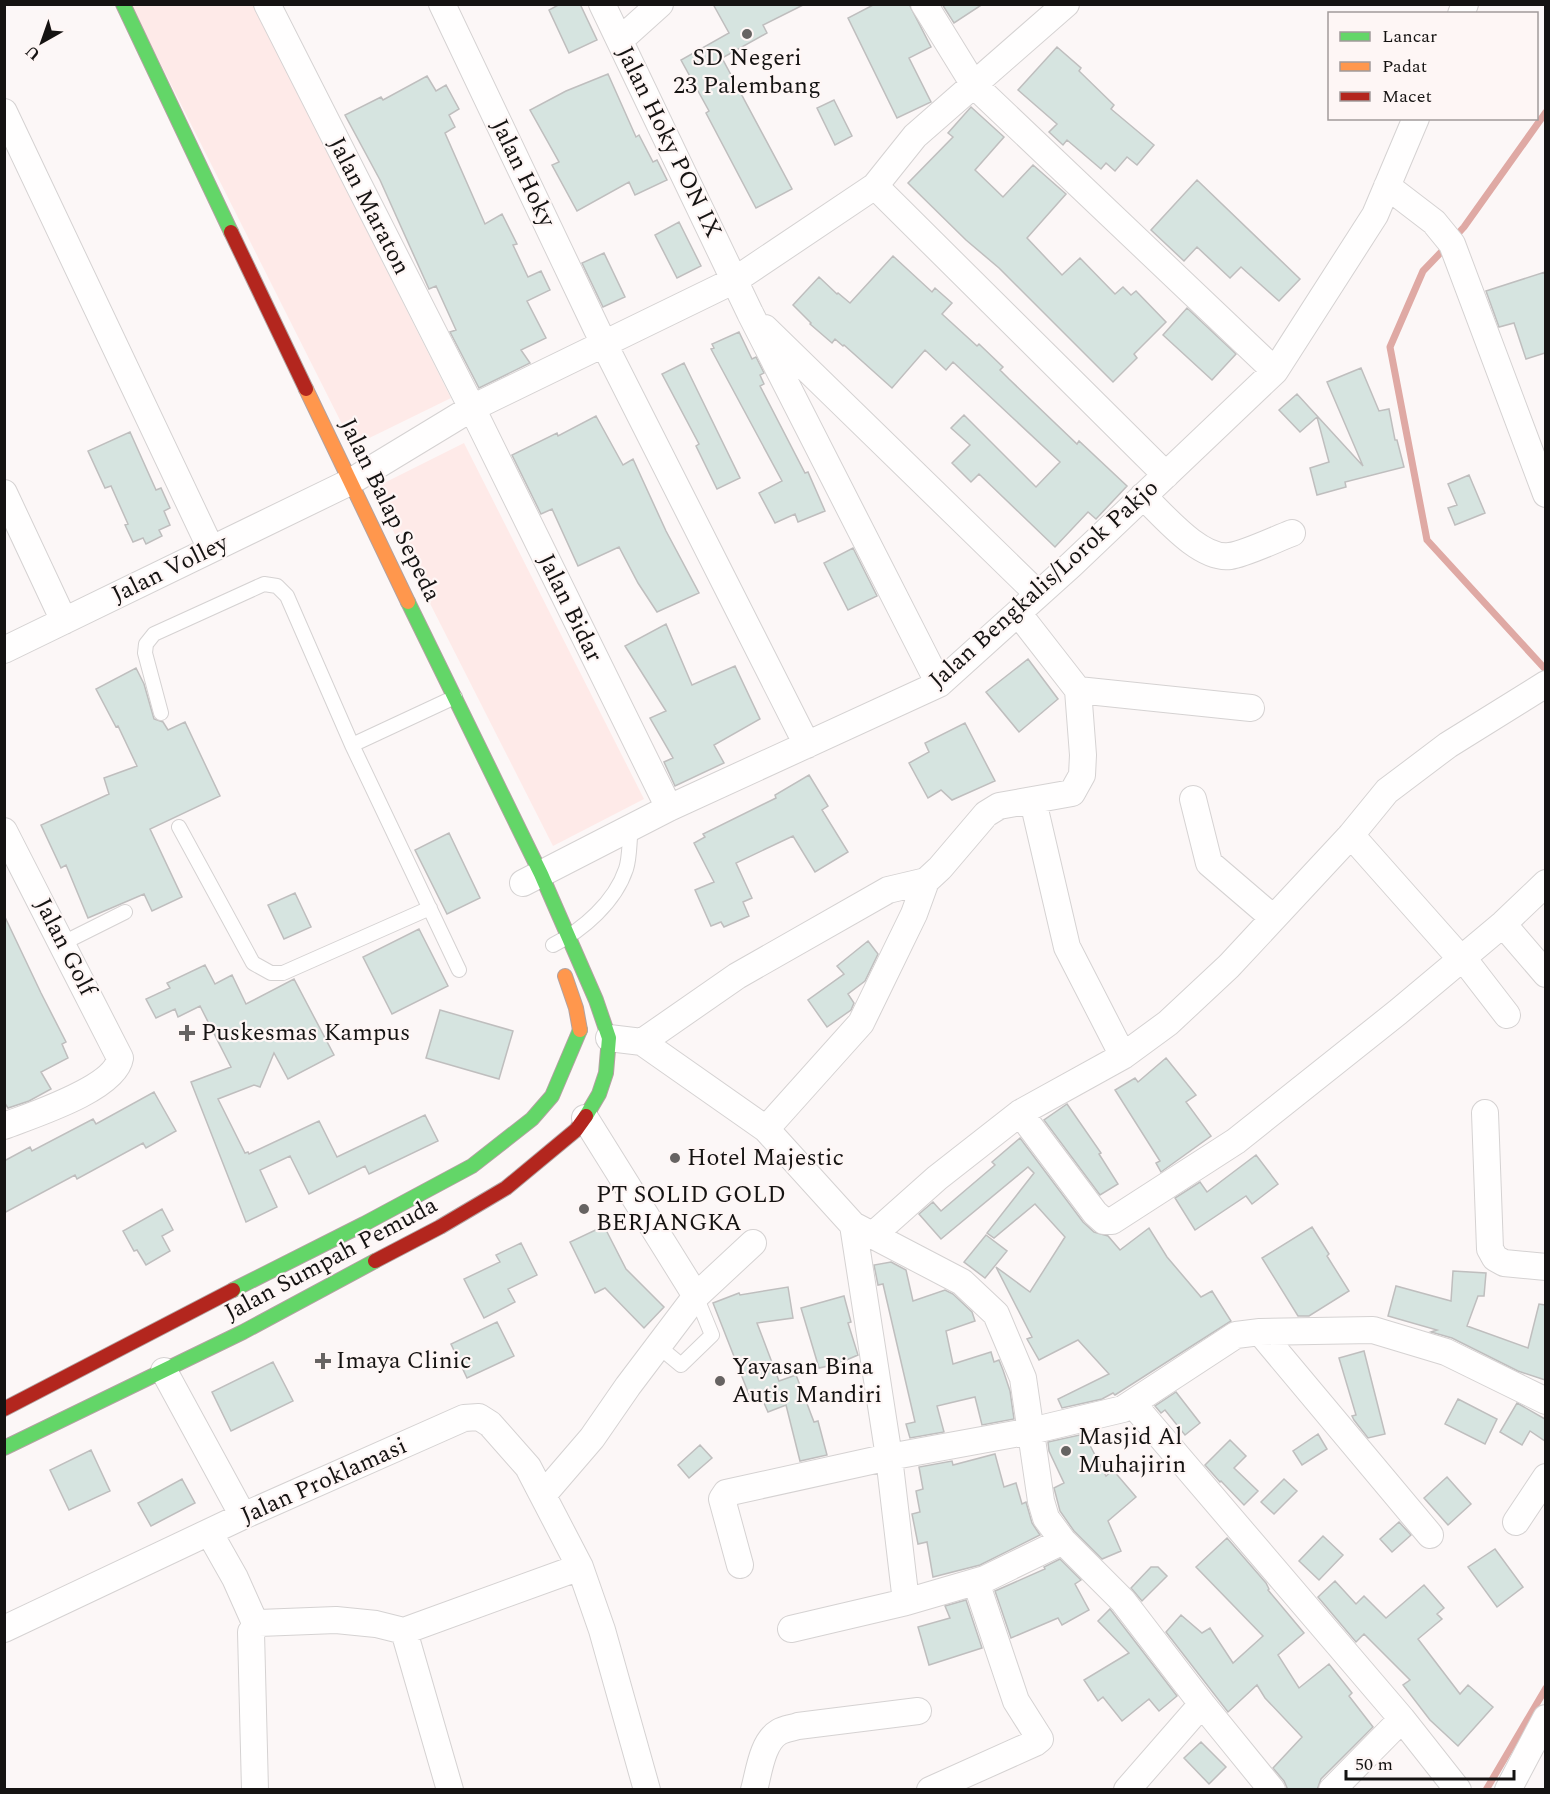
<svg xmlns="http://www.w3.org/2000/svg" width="1550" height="1794" viewBox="0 0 1550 1794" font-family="Spectral,serif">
<rect width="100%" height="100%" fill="#fcf7f7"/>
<!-- green -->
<path fill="#feeae8" d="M131 5H253L451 398 353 446Z
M464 443 644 799 553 846 372 489Z"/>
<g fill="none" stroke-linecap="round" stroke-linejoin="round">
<!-- stream -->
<path stroke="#dfa9a4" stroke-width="7" d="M1453 239 1464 227 1546 112
M1446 247 1423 271 1390 347 1427 540 1546 670
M1486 1790 1546 1688"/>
</g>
<!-- building -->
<path fill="#d6e4e0" stroke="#bfbebe" stroke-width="1.5" d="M560 4H580L597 40 569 53 549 10Z
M713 4H805L763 25 767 33 722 58 792 189 756 208 706 113 709 111 681 60 729 33Z
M875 4H909L931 47 909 58 931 102 897 118 848 18Z
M942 4H983L954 23Z
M1057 47 1081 68 1079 71 1114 105 1111 109 1154 145 1137 165 1127 157 1115 171 1106 163 1101 169 1067 140 1063 145 1049 132 1057 124 1018 90Z
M608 74 636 137 639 135 653 162 657 160 667 180 635 195 629 182 577 211 552 165 559 162 530 110 566 91Z
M427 76 436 91 446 85 459 109 449 115 455 127 445 133 485 224 502 214 517 244 513 245 528 277 541 271 550 290 527 301 546 338 521 350 530 363 479 388 450 332 456 330 436 286 429 289 380 180 345 115 381 97 383 100Z
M834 100 852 136 835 145 817 108Z
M971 107 1004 137 975 170 1003 197 1033 165 1066 194 1027 238 1062 275 1080 258 1115 294 1123 287 1131 295 1136 291 1166 322 1134 354 1137 358 1113 382 999 268 966 240 908 183 953 137 948 133Z
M1197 180 1300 279 1279 301 1241 267 1230 278 1197 247 1184 261 1151 230Z
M679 222 701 266 677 278 655 235Z
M604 253 625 297 603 307 582 263Z
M893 256 932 292 935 288 952 303 942 314 977 346 979 344 1003 367 1000 370 1009 379 1077 444 1079 441 1127 486 1096 519 1088 512 1055 547 979 474 971 482 952 463 970 445 951 428 964 415 1036 487 1060 462 953 362 946 370 925 350 892 388 844 345 843 346 835 339 832 343 810 324 811 323 793 305 819 277 837 294 838 293 850 303Z
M1545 272V353L1526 359 1514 323 1499 327 1486 291Z
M1187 308 1236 354 1212 380 1163 335Z
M739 332 752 359 756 357 764 373 760 375 764 384 760 386 805 473 808 472 825 511 798 522 795 514 775 523 759 493 782 481 711 349 714 348 712 344Z
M684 363 740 478 717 489 696 446 699 444 662 374Z
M1361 368 1379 411 1389 409 1395 440H1397L1404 467 1345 482 1346 487 1317 495 1310 468 1329 462 1317 417 1300 432 1279 410 1297 394 1363 466 1327 382Z
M596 416 623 465 633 459 666 531 699 593 657 612 638 583 619 547 578 566 552 509 541 514 512 455 557 433 558 436Z
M130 432 156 490 161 488 170 508 164 511 170 525 159 530 162 536 146 544 143 538 133 542 125 525 128 524 111 486 105 488 88 451Z
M1469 475 1485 513 1455 525 1448 508 1457 505 1448 484Z
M853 548 877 596 848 610 824 563Z
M666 624 692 685 735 666 760 719 714 745 724 763 675 786 664 762 673 758 650 718 666 711 625 646Z
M1028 659 1058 699 1019 732 986 692Z
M136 668 144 684 154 719 163 722 168 730 185 722 220 796 150 829 182 897 152 911 144 894 88 918 66 865 61 868 41 825 109 794 104 778 137 766 118 726 116 727 96 689Z
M965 723 995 781 952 800 941 790 928 798 909 763 929 752 925 743Z
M809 775 828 806 822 810 848 852 815 872 793 836 736 863 752 898 743 902 749 916 724 927 721 922 711 926 695 890 714 882 694 843 705 837 703 834 776 798 775 795Z
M449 833 480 898 447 914 415 850Z
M295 893 311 927 284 939 268 905Z
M4 915 41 993 66 1042 62 1044 68 1058 41 1072 51 1089 29 1101 8 1108 4 1102Z
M419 929 448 986 392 1014 363 957Z
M868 941 878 954 865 981 848 994 854 1003 851 1010 827 1027 808 1000 844 974 837 966Z
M205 965 215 984 232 975 246 1004 294 979 334 1055 288 1079 274 1053 260 1087 254 1085 218 1099 245 1153 248 1152 249 1154 319 1121 337 1157 425 1115 438 1141 369 1174 365 1166 309 1194 290 1156 260 1170 277 1207 246 1222 191 1082 231 1067 200 1006 178 1017 175 1009 156 1018 146 999 170 988 167 983Z
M440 1010 513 1031 499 1079 426 1058Z
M1166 1058 1196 1095 1186 1102 1211 1136 1161 1172 1156 1163 1160 1161 1115 1090 1135 1078 1138 1082Z
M154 1092 176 1131 146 1148 143 1143 77 1179 75 1175 4 1213V1161L30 1147 32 1151 93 1119 96 1124Z
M1067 1104 1101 1153 1099 1154 1118 1184 1100 1195 1044 1120Z
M1020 1138 1083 1222 1094 1232 1108 1236 1120 1250 1149 1228 1167 1257 1201 1297 1212 1291 1231 1321 1115 1395 1113 1393 1102 1399 1062 1408 1058 1399 1109 1374 1078 1340 1039 1360 1027 1339 1032 1337 996 1267 1030 1292 1065 1237 1035 1204 994 1238 987 1233 1034 1173 1028 1167 941 1239 919 1214 933 1202 941 1211 995 1165 992 1162Z
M1256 1155 1278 1184 1252 1204 1246 1196 1195 1230 1175 1198 1200 1182 1207 1192Z
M162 1209 173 1230 162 1236 170 1251 146 1265 137 1250 134 1251 123 1231Z
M604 1226 626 1269 664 1307 644 1328 605 1288 595 1293 570 1242Z
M1312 1227 1329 1254 1327 1256 1349 1291 1309 1316H1298L1262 1258Z
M986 1235 1007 1251 985 1278 964 1262Z
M521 1243 537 1275 508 1289 515 1302 484 1318 464 1279 500 1262 496 1255Z
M891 1262 906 1270 913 1301 945 1290 953 1294 972 1312 975 1321 946 1331 953 1364 991 1352 994 1362 999 1360 1003 1370 1010 1391 1014 1419 982 1425 975 1397 937 1406 944 1432 910 1438 906 1424 915 1422 883 1284 878 1285 874 1265Z
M1453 1271 1486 1273 1484 1296H1478L1467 1326 1528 1348 1539 1304 1545 1305V1380L1518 1371 1452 1338 1431 1332 1437 1330 1388 1316 1396 1286 1451 1301Z
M788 1287 793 1318 757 1323 779 1381 796 1375 814 1422 818 1421 827 1455 800 1461 786 1405 768 1412 760 1394 750 1397 713 1303 739 1293 740 1295Z
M844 1296 851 1322 848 1323 858 1355 837 1364 819 1368 801 1308Z
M497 1322 514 1356 467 1378 451 1344Z
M1364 1351 1385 1434 1368 1438 1354 1420 1352 1416 1356 1415 1339 1358Z
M273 1362 293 1401 231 1431 212 1392Z
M1176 1392 1200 1423 1185 1435 1165 1410 1161 1413 1155 1406Z
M1458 1399 1497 1419 1485 1444 1445 1424Z
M1517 1403 1545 1419V1441L1530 1431 1522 1445 1500 1432Z
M1084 1434 1106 1476 1113 1470 1136 1497 1108 1521 1121 1551 1102 1559 1074 1531 1060 1511 1054 1488 1064 1483 1049 1451 1048 1442Z
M1318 1434 1327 1449 1302 1465 1293 1451Z
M1230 1440 1246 1456 1234 1468 1258 1491 1244 1505 1221 1481 1220 1482 1205 1465Z
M700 1445 712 1458 689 1478 678 1465Z
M91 1450 110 1491 69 1510 50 1470Z
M995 1454 1004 1487 1016 1483 1022 1504 1026 1502 1032 1523 1040 1535 980 1565 933 1577 927 1542 918 1544 912 1514 920 1512 916 1491 923 1489 919 1467 952 1461 953 1465Z
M1447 1477 1471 1504 1448 1525 1424 1498Z
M182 1479 195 1503 151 1526 138 1503Z
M1284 1479 1297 1491 1274 1514 1261 1502Z
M1399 1522 1411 1535 1392 1552 1380 1539Z
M1323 1536 1343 1555 1319 1580 1299 1561Z
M1227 1538 1266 1583 1269 1589 1268 1590 1304 1633 1278 1655 1299 1688 1329 1664 1352 1693 1349 1696 1373 1727 1321 1779 1317 1790H1288L1284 1781 1273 1768 1302 1737 1265 1698 1257 1685 1228 1712 1166 1632 1181 1615 1202 1633 1210 1628 1233 1663 1263 1636 1196 1567Z
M1495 1549 1523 1587 1497 1607 1468 1567Z
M1060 1559 1081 1580 1075 1584 1089 1610 1062 1625 1058 1618 1011 1638 995 1591 1045 1569 1044 1567Z
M1151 1567H1158L1167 1576 1142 1601 1131 1588Z
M1335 1581 1356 1604 1364 1596 1386 1618 1424 1585 1444 1608 1437 1614 1442 1619 1418 1639 1460 1694 1468 1685 1493 1707 1458 1746 1430 1720 1403 1685 1410 1680 1364 1634 1356 1642 1318 1597Z
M966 1600 982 1648 929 1665 918 1627 950 1618 945 1606Z
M1110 1609 1177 1696 1159 1711 1149 1699 1122 1721 1103 1697 1098 1701 1084 1680 1129 1653 1098 1621Z
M1201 1742 1226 1767 1209 1784 1184 1758Z"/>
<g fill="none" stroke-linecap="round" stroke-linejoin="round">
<defs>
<path id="lane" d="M161 713 145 653 146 644 154 634 264 584 277 586 287 596 352 745 459 970
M352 745 455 697
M179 827 253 963 271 973H283L430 908
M63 943 125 912
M553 945C583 930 615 902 626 869 630 857 629 841 631 828
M658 1346 681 1365 712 1335 696 1296"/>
<path id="street" d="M267 4 472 408 669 808
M442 4 603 342 807 745
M602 4 750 313 939 684
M924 4 974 85 1275 371
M1461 14 1465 4
M620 40 660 4
M4 112 211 549
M875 186 1166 475
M1387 186 1434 222 1452 244 1546 494
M765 328 1038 594
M4 493 64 621
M1143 496C1164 516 1200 560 1230 556 1245 554 1276 539 1292 533
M4 650 350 482 472 408 735 280 875 186 915 136 1066 4
M1078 690 1251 708
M1193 799 1209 863 1272 917
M1033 801 1067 947 1123 1056
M4 831 120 1058C115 1089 32 1115 4 1126
M1351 835 1461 959
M523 883 669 808 939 684 1071 565 1275 371 1375 215 1416 118
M1503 924 1546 974
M1463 958 1507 1015
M609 1038 642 1042 766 1129 853 1225 962 1282 996 1314 1023 1378 1041 1501 1046 1518 1063 1541 1123 1601 1202 1704 1272 1790
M642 1042 737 976 888 890 926 881 940 868 986 814 999 806 1072 793 1082 775 1083 755 1078 690 1018 613
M1020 1113 1095 1213 1104 1221H1112L1236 1141 1398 1012 1503 924 1546 883
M1485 1113 1490 1249 1495 1258 1504 1263 1546 1267
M766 1129 861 1023 914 914 926 881
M853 1225 889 1457 906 1602 985 1579 1063 1541
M873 1235 937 1178 1020 1113 1123 1056 1168 1023 1229 966 1351 835 1387 791 1448 745 1546 684
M696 1296 753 1243
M1260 1332 1430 1535
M164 1371 243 1516
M1132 1403 1402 1719 1458 1790
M543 1495 592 1438 628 1386 696 1296 585 1118
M1516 1522 1546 1477
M209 1532 235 1578 256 1625
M740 1565 722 1499 726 1493 889 1457 1031 1431 1123 1409 1236 1335 1260 1332 1373 1330 1446 1352 1546 1401
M4 1629 243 1516 464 1418 479 1417 490 1424 528 1467 580 1567 602 1630 647 1790
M791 1629 906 1602
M404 1631 450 1790
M255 1790 251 1632 259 1623 336 1620 376 1624 404 1631 580 1567
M754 1790C759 1772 762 1742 779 1732 784 1729 792 1728 798 1726L918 1711
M930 1790 1035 1743 1040 1739 1016 1701 976 1582
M1127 1790 1202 1704
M1332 1790 1402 1719
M1508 1790 1546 1718"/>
<path id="fast" d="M123 4 231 232
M408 602 541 874 596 1000 609 1038 606 1073 599 1094 586 1116
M233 1290 364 1224 472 1166 532 1119 552 1096 580 1030
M4 1448 243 1332 375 1261"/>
<path id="slow" d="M306 389 408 602
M565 976 576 1008 580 1030"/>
<path id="jam" d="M231 232 306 389
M375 1261 440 1227 506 1188 576 1130 586 1116
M4 1409 233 1290"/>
</defs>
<!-- lane casing -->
<use href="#lane" stroke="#d5d2d2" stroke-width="16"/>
<!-- street casing -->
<use href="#street" stroke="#d5d2d2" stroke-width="28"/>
<!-- fast casing -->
<use href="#fast" stroke="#b2a2a1" stroke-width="16"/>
<!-- slow casing -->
<use href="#slow" stroke="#b2a2a1" stroke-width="16"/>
<!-- jam casing -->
<use href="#jam" stroke="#b2a2a1" stroke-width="16"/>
<!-- lane -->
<use href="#lane" stroke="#fffefe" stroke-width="14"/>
<!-- street -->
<use href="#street" stroke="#fffefe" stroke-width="26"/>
<!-- fast -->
<use href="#fast" stroke="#63d668" stroke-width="14"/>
<!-- slow -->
<use href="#slow" stroke="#ff974d" stroke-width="14"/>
<!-- jam -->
<use href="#jam" stroke="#b3261e" stroke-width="14"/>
</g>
<!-- markers -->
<g fill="#666362" stroke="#fef6f5" stroke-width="2">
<circle cx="747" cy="34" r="6"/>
<path d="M184 1024h6v6h6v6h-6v6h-6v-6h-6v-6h6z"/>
<circle cx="675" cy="1158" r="6"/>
<circle cx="584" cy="1209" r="6"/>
<path d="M320 1352h6v6h6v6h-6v6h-6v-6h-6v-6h6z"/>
<circle cx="720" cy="1381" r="6"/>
<circle cx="1066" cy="1451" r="6"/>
</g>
<g text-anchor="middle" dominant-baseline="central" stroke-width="4.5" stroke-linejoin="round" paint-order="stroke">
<!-- poi labels -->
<g font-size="24" fill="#151312" stroke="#fef6f5" text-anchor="start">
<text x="747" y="58" text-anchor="middle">SD Negeri<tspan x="747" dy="28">23 Palembang</tspan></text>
<text x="201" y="1033">Puskesmas Kampus</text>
<text x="687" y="1158">Hotel Majestic</text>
<text x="596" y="1195">PT SOLID GOLD<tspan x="596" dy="28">BERJANGKA</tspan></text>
<text x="336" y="1361">Imaya Clinic</text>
<text x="732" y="1367">Yayasan Bina<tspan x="732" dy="28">Autis Mandiri</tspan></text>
<text x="1078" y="1437">Masjid Al<tspan x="1078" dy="28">Muhajirin</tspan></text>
</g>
<!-- street labels -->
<g font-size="24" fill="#151312" stroke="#fef6f5">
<text transform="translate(669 142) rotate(64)">Jalan Hoky PON IX</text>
<text transform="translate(523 173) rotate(64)">Jalan Hoky</text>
<text transform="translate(369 206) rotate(63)">Jalan Maraton</text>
<text transform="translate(390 510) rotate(64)">Jalan Balap Sepeda</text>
<text transform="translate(170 569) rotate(-26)">Jalan Volley</text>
<text transform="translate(1044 584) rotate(-42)">Jalan Bengkalis/Lorok Pakjo</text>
<text transform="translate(570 608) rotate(64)">Jalan Bidar</text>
<text transform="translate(65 947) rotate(63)">Jalan Golf</text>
<text transform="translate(331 1259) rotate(-28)">Jalan Sumpah Pemuda</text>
<text transform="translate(324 1481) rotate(-24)">Jalan Proklamasi</text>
</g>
</g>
<!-- border -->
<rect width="1550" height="1794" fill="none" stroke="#151312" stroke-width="12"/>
<!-- legend -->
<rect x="1328" y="12" width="210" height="108" fill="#fef6f5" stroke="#a19b9a" stroke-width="1.5"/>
<rect x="1340" y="32" width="30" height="9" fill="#63d668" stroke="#a19b9a" stroke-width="1.5"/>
<text x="1382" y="42" font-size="18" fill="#151312">Lancar</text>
<rect x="1340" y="62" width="30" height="9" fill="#ff974d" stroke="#a19b9a" stroke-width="1.5"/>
<text x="1382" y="72" font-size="18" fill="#151312">Padat</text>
<rect x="1340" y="92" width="30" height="9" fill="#b3261e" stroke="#a19b9a" stroke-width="1.5"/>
<text x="1382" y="102" font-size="18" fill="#151312">Macet</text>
<!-- north arrow -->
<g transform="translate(42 42) rotate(220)" stroke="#fef6f5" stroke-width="4.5" paint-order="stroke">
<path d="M0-4.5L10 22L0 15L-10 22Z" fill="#151312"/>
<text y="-9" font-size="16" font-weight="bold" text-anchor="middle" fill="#151312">U</text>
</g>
<!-- scale -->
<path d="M1346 1770v9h168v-9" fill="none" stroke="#151312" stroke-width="3"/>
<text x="1355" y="1770" font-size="18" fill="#151312" stroke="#fef6f5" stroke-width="4.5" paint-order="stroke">50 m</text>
</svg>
